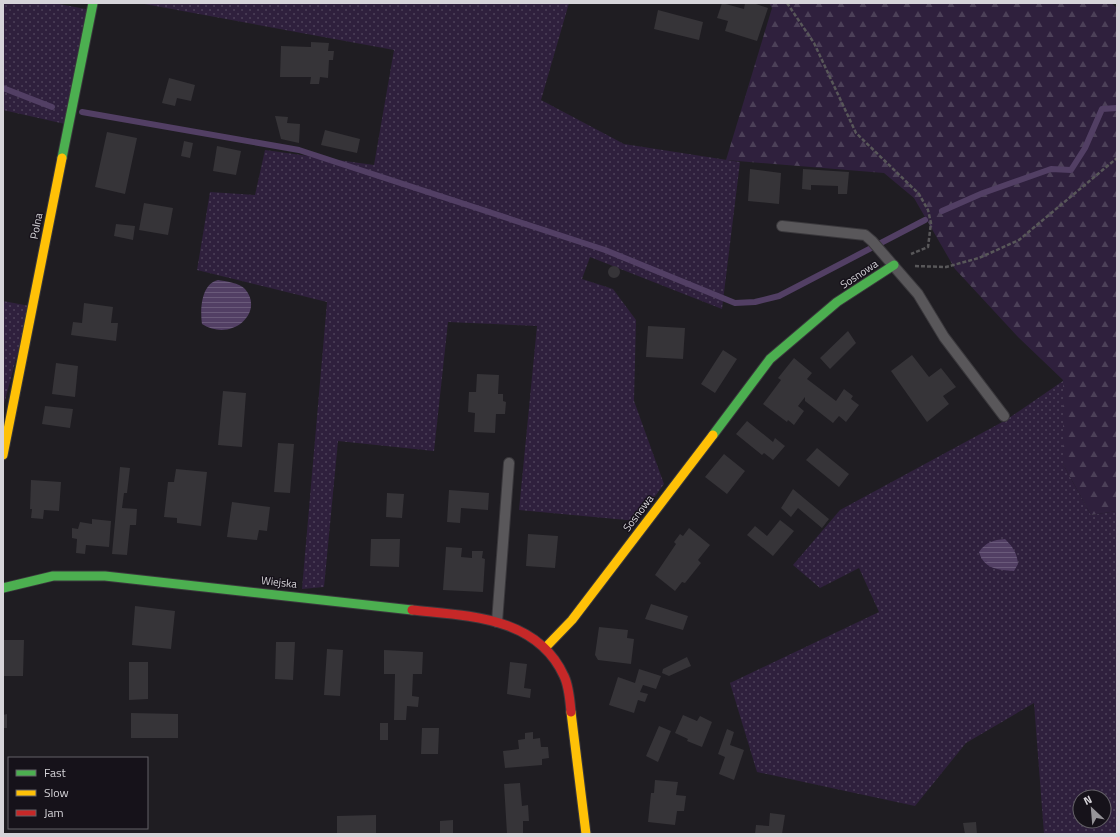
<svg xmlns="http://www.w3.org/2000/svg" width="1120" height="837" viewBox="0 0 1120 837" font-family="'Titillium Web',sans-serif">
<defs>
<pattern id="grass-dots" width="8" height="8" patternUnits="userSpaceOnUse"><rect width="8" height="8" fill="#2f203d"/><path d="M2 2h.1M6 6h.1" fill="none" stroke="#4c4058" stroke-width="1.8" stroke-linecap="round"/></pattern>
<pattern id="forest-firs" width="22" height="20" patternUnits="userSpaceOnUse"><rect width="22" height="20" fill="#2f203d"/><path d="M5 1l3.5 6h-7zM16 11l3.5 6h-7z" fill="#4c4058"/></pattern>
<pattern id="water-rules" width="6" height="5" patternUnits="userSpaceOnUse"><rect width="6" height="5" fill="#523f64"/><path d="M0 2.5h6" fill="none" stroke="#6a5a7a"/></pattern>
</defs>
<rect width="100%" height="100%" fill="#1f1d22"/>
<!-- grass -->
<path fill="url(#grass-dots)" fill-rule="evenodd" d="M3 3H54L91 10 65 124 3 110Z
M139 3H569L541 100 624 144 740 162 722 309 590 257 582 279 613 289 636 320 634 401 664 484 637 521 519 510 537 326 448 322 434 451 338 441 324 587 302 589 327 302 197 270 210 192 255 195 265 150 374 165 394 50Z
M3 301 30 306 3 408Z
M1063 381V464L1091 515 1117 511V834H1044L1034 703 966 743 915 806 757 772 730 683 879 612 859 568 820 588 793 565 840 510 1006 420ZM1080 797H1104V821H1080Z"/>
<!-- forest -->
<path fill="url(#forest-firs)" d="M769 3H1111L1117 8V511L1091 515 1063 464V380L1018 337 955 269 914 198 884 173 726 160 772 8Z"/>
<!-- water -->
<path fill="url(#water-rules)" d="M218 280C225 281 240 283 245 289 265 312 232 343 202 324 200 310 201 284 218 280Z
M1005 539C1013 547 1017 553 1018 564L1014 571C998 570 984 569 979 552 986 542 993 540 1005 539Z"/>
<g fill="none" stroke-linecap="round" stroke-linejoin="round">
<!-- stream -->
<path stroke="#523f64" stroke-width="6" d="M3 88 52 107
M82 112 299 150 605 250 735 303 755 302 779 296 925 220
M942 211 983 193 1051 169 1071 170 1085 148 1102 109 1117 108"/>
</g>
<!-- building -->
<path fill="#363438" d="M722 3 744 9 745 3H753L768 8 757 41 725 31 728 21 717 18Z
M658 10 703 22 699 40 654 29Z
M311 42 329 43 328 51H334L333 60H329L328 78 320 77 319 84H310L311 77H280L281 46 311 47Z
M169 78 195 85 191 101 177 98 175 106 162 103Z
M275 116 288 117 287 123 300 124 299 143 281 139Z
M325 130 360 139 357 153 321 145Z
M107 132 137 138 125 194 95 187Z
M184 141 193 143 190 158 181 156Z
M217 146 241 151 236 175 213 171Z
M750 169 781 173 779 204 748 201Z
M803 169 849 172 847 194H838V186L811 185V190L802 189Z
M144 203 173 208 168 235 139 230Z
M116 224 135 226 133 240 114 236Z
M608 272a6 6 0 1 1 12 0a6 6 0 1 1-12 0Z
M84 303 113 307 111 323H118L116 341 71 335 73 322 82 323Z
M648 326 685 328 683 359 646 357Z
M848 331 856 343 830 369 820 358Z
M723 350 737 359 715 393 701 384Z
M912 355 929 377 941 368 956 387 943 396 949 404 927 422 891 371Z
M794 358 812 373 807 379 836 401 844 389 853 396 851 399 859 405 846 422 839 416 833 423 805 401V397L798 406 804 411 794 425 788 420 787 422 763 404 781 380 778 378Z
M56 363 78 366 75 397 52 394Z
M477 374 499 375 498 394H503V401L506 402 505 414H496L495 433 474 432 475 413 468 412 469 392H476Z
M223 391 246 393 242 447 218 445Z
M45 406 73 409 70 428 42 424Z
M747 421 773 442 775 438 785 446 773 460 764 453 762 455 736 434Z
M278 443 294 444 290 493 274 492Z
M817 448 849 474 839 487 806 460Z
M724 454 745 471 727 494 705 477Z
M120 467 130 468 127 493H124L122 508 137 509 136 525H130L127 555 112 554Z
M176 469 207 472 201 526 177 523V518L164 517 168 482H174Z
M31 480 61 482 59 511 44 510 43 519 31 518 32 509H30Z
M793 489 829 519 822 528 798 508 791 517 781 508Z
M449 490 489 493 488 510 461 508 460 523 447 522Z
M387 493 404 494 402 518 386 517Z
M232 502 270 507 267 531 259 530 257 540 227 537Z
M92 519 111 521 109 547 86 545 85 554 76 553 77 539 72 538V528L78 529 80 522 92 524Z
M780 520 794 531 773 556 747 535 755 526 767 536Z
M689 528 710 545 698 560 701 563 685 583 682 582 675 591 655 575 676 544 674 542 680 534 683 536Z
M528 534 558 536 555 568 526 566Z
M371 539H400L399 567 370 566Z
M446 547 462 548 461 557 472 558V551H483L482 558 485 559 483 592 443 590Z
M651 604 688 616 683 630 645 619Z
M135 606 175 611 171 649 132 645Z
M599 627 628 630 627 638 634 639 631 664 598 660 595 655Z
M3 640H24L23 676H3Z
M276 642H295L293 680 275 679Z
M327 649 343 650 340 696 324 695Z
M384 650 423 652 422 674H413L412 696 419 697 418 707 407 706 406 720H394L395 674H384Z
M687 657 691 666 669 676 662 673 663 669Z
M129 662H148V699L129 700Z
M510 662 527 664 524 688 531 689 530 698 507 694Z
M639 669 661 676 656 689 643 685 640 692 648 694 645 702 638 700 634 713 609 705 618 677 635 683Z
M131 713 178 714V738H131Z
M7 714V728H3V715Z
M683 715 697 721 700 716 712 722 702 747 687 741 688 739 675 733Z
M380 723H388V740H380Z
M659 726 671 731 658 762 646 756Z
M422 728H439L438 754H421Z
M727 729 734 732 730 745 744 750 734 780 719 774 725 757 718 754Z
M533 732V739L540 738 541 747H548L549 758 542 759V765L505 768 503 751 519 749 518 740 525 739V733Z
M655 780 678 782 676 795 686 796 684 811H677L675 825 648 822 651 793H654Z
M520 783 522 806 528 805 529 821H523V834H507L504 784Z
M770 813 785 815 782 834H755L756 825 769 826Z
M376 815V834H337V816Z
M453 820V834H440V821Z
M976 822 977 834H965L963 823Z"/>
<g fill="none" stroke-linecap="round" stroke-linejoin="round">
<defs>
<path id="lane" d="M782 226 865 235 872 241 918 294 944 337 1004 416
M497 622 509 463"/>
<path id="fast" d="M62 158 93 3
M713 435 770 359 837 302 894 265
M3 588 53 576H105L412 610"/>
<path id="slow" d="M3 455 62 158
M545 648 572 620 713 435
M571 712 586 834"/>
<path id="jam" d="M412 610C467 616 537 616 564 676 569 686 570 701 571 712"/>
</defs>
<!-- lane casing -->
<use href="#lane" stroke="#3a383c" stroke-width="12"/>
<!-- fast casing -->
<use href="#fast" stroke="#3a383c" stroke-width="11"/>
<!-- slow casing -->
<use href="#slow" stroke="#3a383c" stroke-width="11"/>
<!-- jam casing -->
<use href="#jam" stroke="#3a383c" stroke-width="11"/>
<!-- path -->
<path stroke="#585759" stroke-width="2.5" stroke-dasharray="4 2" stroke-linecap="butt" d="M787 3 814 43 856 133 919 194 928 210 931 223 928 247 911 254
M915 266 946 267 979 258 1019 240 1117 158"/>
<!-- lane -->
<use href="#lane" stroke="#59575a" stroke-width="10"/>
<!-- fast -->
<use href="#fast" stroke="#4caf50" stroke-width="9"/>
<!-- slow -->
<use href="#slow" stroke="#ffc107" stroke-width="9"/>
<!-- jam -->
<use href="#jam" stroke="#c62828" stroke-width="9"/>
</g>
<g text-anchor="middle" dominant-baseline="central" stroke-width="3" stroke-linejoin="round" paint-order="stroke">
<!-- street labels -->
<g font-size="11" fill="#d6d4d9" stroke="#16121a">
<text transform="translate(36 226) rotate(-79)">Polna</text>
<text transform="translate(859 274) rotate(-33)">Sosnowa</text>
<text transform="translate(638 513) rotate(-53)">Sosnowa</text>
<text transform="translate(279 582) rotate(6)">Wiejska</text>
</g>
</g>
<!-- border -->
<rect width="1120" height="837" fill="none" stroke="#d6d4d9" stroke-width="8"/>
<!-- legend -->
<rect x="8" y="757" width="140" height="72" fill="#16121a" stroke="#636066"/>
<rect x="16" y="770" width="20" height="6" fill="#4caf50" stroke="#636066"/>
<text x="44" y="777" font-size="12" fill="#d6d4d9">Fast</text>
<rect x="16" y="790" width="20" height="6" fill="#ffc107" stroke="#636066"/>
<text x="44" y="797" font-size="12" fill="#d6d4d9">Slow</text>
<rect x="16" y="810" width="20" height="6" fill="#c62828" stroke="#636066"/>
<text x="44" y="817" font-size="12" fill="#d6d4d9">Jam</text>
<!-- north arrow -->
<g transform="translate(1092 809) rotate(334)"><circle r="19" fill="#16121a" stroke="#636066"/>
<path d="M0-3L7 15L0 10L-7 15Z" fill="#969499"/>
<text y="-6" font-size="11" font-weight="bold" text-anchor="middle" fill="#d6d4d9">N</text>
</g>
</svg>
